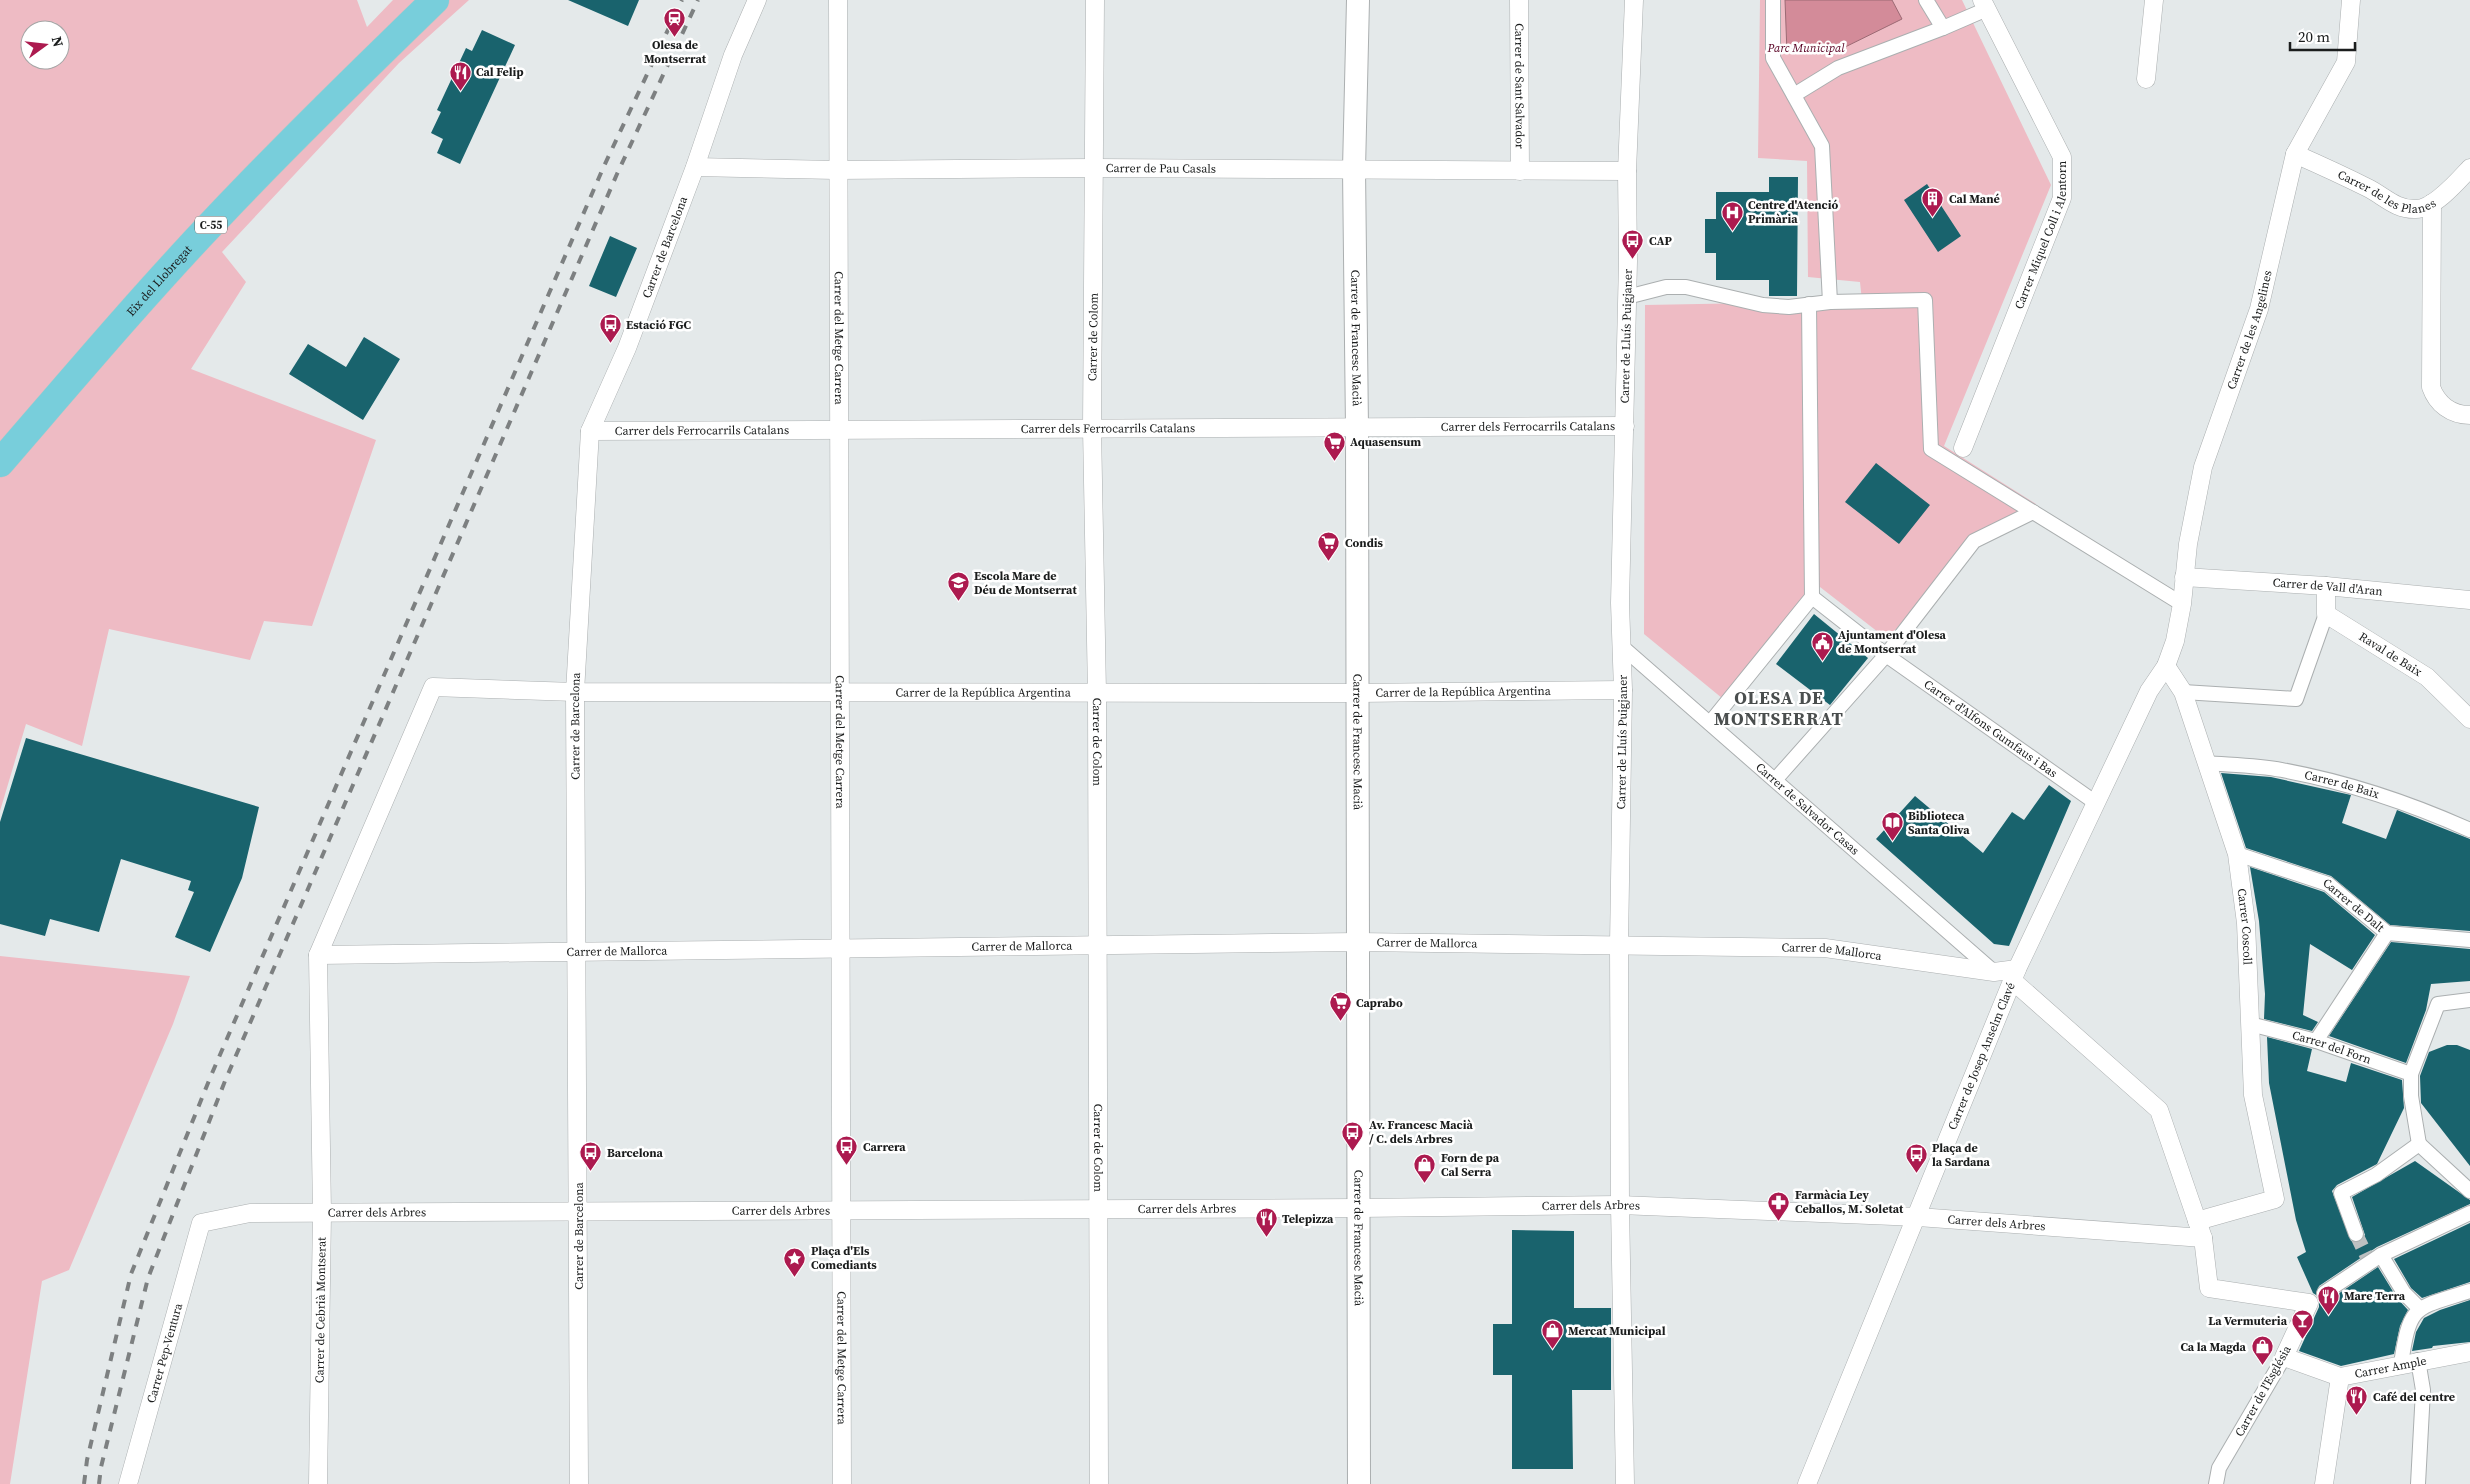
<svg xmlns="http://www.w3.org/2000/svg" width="2470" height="1484" viewBox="0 0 2470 1484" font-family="'Source Serif 4',serif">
<rect width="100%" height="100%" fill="#e4e9ea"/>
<!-- green -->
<path fill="#eebbc4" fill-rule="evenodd" d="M0 0H357L367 27 393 0H469L399 63 222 252 246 282 191 369 376 440 312 626 264 621 250 660 109 629 82 746 26 724 0 811ZM30 30H60V60H30Z
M1760 0H1962L2051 185 1944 446 2036 504 1979 536 1887 639 1820 587 1728 703 1644 634 1645 305 1862 301 1860 282 1808 277 1807 161 1758 158Z
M0 956 190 976 173 1024 69 1270 42 1281 10 1484H0Z"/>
<!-- water -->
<path fill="#d38b99" stroke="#9c6a74" d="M1785 0H1892L1902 19 1837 51 1787 53Z"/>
<!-- building -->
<path fill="#19636d" d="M568 0H639L628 26Z
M482 30 515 45 460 164 437 153 443 139 431 133 441 112 437 110 466 48 472 51Z
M1769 177H1798L1797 296H1769V280H1716V253H1705V219H1716V192H1769Z
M1927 184 1961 236 1938 252 1904 200Z
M610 236 637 248 616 297 589 286Z
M364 337 400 359 363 420 289 374 308 344 346 367Z
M1876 463 1930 505 1899 544 1845 502Z
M1814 614 1868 658 1830 705 1776 664Z
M26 738 259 807 242 878 210 952 175 937 194 892 188 890 191 881 121 859 99 932 50 919 45 936 0 924V822Z
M2221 773 2271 777 2351 795 2342 823 2386 839 2397 810 2470 839V931L2390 925 2331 876 2246 848Z
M2049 785 2071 801 2009 946 1994 944 1876 839 1915 796 1983 853 2012 812 2024 820Z
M2250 867 2324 892 2375 935 2352 970 2310 944 2303 1015 2318 1022 2312 1031 2264 1019 2265 994 2259 921Z
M2391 942 2470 949V981L2431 984 2426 1010 2406 1063 2329 1036Z
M2267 1037 2312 1049 2307 1071 2346 1082 2351 1063 2402 1080 2404 1108 2377 1164 2337 1185 2332 1191 2351 1241 2359 1242 2365 1235 2352 1197 2415 1161 2470 1200V1204L2377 1247 2319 1286 2316 1295 2313 1293 2297 1257 2306 1252 2296 1220 2269 1083Z
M2447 1045H2457L2470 1050V1166L2421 1103 2420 1076 2429 1052Z
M2470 1223V1282L2422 1298 2411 1288 2394 1259Z
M1512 1230 1574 1231V1308H1611V1390H1572L1573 1469H1512V1375H1493V1324H1512Z
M2378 1267 2397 1298 2408 1310 2400 1326 2394 1354 2341 1366 2299 1351 2319 1307V1300H2329Z
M2470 1300V1342L2433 1346 2432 1348 2412 1351 2416 1332 2424 1318 2440 1310Z"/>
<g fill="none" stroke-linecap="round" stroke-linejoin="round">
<!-- pedestrian-tunnel -->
<path stroke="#bcc0c1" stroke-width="14" stroke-dasharray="14 7" stroke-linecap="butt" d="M2356 1234 2367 1257"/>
<defs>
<g id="pedestrian">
<path d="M1773 0V58L1822 146 1830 302"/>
<path d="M1926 0 1943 28"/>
<path d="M1794 95 1838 68 1943 28 1987 9"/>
<path d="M1627 297 1666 287H1686L1763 305 1789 307 1830 302 1925 300 1931 449 2182 604"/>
<path id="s1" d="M1812 597 1886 655 2096 803"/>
<path id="s2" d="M1620 645 1994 972"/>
<path d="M2183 692 2296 699 2326 614"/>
<path d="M1710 723 1812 597 1809 304"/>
<path id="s3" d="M2206 763C2231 765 2257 765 2282 770 2347 782 2410 803 2470 830"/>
<path d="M1775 780 1886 655 1974 541 2033 512"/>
<path id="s4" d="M2237 854 2328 884 2387 933 2470 940"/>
<path id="s5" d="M2250 1024 2316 1041 2411 1074"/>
<path d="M2316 1041 2387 933"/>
<path d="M2419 1144 2411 1096V1074L2438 1004 2470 1000"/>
<path d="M2419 1144 2470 1191"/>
<path d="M2356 1234 2341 1193 2376 1175 2419 1144"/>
<path d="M2381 1255 2404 1293 2419 1308"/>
<path d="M2324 1293 2381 1255 2470 1213"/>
<path d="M2418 1360 2423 1390 2418 1484"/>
<path d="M2401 1364C2410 1303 2414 1309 2470 1291"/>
<path d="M2216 1484 2219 1468 2284 1357"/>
</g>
<g id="minor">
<path id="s6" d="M838 0 842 1484"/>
<path id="s7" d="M1095 0 1092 428 1097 693 1099 1484"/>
<path id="s8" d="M1519 0 1520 171"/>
<path d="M2146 79 2154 0"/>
<path id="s9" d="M2295 154C2320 165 2344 176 2368 188 2384 196 2396 210 2416 209 2434 209 2458 181 2470 168"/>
<path id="s10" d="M695 167 836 170 1094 168 1627 171"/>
<path d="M2432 203 2431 387C2437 404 2451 415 2470 415"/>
<path id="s11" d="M590 431 1625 426"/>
<path id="s12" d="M1963 448 2062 198V157L1982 0"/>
<path id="s13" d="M2184 577 2326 586 2470 600"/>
<path id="s14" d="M2326 586V614L2427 677 2470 719"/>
<path id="s15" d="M2166 666 2183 692 2237 854 2246 923 2253 1095 2275 1199 2197 1221"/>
<path id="s16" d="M318 955 1358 942 1825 948 1994 972 2017 969"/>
<path id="s17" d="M2013 981 2159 1110 2203 1238 2209 1288 2309 1303 2284 1357 2340 1377 2470 1352"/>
<path id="s18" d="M128 1484 201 1223 250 1213 1359 1208 1620 1205 1918 1217 2203 1238"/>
<path id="s19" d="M318 1484 322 1213 318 955 433 687 575 692 1358 693 1623 690"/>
<path id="s20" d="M579 1484 575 692 590 431 627 348 695 167 733 55 757 0"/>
<path id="s21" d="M1625 1484 1620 1205 1619 945 1623 690 1620 603 1628 261 1627 171 1634 0"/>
<path id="s22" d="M1807 1484 2017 969 2149 691 2166 666 2175 641 2182 604 2188 544 2203 467 2259 309 2295 154 2346 62 2351 0"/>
<path d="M2324 1484 2340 1377"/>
</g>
<g id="tertiary">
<path id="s23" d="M1358 0 1354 169 1357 428 1359 1484"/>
</g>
<g id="trunk">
<path id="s24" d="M0 463C71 381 141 298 216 219 287 144 361 72 435 0"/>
</g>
</defs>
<!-- pedestrian casing -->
<use href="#pedestrian" stroke="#abafb0" stroke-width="16"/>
<!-- minor casing -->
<use href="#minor" stroke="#abafb0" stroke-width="19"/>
<!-- tertiary casing -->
<use href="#tertiary" stroke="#abafb0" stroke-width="24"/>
<!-- trunk casing -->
<use href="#trunk" stroke="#c4c4c4" stroke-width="29"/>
<!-- pedestrian -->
<use href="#pedestrian" stroke="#fff" stroke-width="14"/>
<!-- minor -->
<use href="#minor" stroke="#fff" stroke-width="18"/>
<!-- tertiary -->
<use href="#tertiary" stroke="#fff" stroke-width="22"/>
<!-- trunk -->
<use href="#trunk" stroke="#78cedb" stroke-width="28"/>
<!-- rail -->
<path stroke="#7d8081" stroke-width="4" stroke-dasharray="9 9" stroke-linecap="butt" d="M84 1484 87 1460 131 1274 210 1078 604 166 682 0
M99 1484 101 1467 148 1278 225 1081 617 174 698 0"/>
</g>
<!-- icons -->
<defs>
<symbol id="station-pin" viewBox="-11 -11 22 30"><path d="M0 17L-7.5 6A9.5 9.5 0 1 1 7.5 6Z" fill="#ac1a4f" stroke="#fff"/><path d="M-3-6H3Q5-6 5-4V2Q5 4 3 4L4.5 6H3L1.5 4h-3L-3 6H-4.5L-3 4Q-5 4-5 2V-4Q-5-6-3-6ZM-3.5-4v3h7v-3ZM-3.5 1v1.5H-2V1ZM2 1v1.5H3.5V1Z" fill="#fff"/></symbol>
<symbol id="restaurant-pin" viewBox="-11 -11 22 30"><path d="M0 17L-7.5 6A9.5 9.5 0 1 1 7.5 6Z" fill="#ac1a4f" stroke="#fff"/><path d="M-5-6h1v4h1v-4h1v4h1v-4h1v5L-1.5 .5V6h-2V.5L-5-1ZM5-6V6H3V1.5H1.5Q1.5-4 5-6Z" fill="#fff"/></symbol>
<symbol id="building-pin" viewBox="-11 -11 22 30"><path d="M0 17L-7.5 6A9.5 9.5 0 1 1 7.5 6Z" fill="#ac1a4f" stroke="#fff"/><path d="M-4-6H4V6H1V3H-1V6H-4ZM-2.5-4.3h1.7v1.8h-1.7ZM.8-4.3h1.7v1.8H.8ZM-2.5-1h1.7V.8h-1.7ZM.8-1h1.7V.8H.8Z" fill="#fff"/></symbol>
<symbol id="hospital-pin" viewBox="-11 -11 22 30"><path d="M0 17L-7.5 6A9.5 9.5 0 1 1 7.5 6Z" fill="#ac1a4f" stroke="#fff"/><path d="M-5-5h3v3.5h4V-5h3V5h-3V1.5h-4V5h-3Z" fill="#fff"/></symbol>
<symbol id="bus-pin" viewBox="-11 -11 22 30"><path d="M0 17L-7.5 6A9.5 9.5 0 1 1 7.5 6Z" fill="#ac1a4f" stroke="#fff"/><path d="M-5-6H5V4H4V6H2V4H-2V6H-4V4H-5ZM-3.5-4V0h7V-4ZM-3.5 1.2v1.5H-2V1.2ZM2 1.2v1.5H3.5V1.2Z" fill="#fff"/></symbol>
<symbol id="supermarket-pin" viewBox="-11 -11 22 30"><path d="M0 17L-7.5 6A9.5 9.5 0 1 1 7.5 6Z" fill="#ac1a4f" stroke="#fff"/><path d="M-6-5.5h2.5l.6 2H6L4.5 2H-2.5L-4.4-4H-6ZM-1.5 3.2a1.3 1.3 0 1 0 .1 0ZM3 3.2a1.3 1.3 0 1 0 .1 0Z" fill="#fff"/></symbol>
<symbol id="school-pin" viewBox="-11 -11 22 30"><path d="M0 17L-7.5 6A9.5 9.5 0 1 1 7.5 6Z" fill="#ac1a4f" stroke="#fff"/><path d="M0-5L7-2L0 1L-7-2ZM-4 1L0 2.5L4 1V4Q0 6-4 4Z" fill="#fff"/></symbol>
<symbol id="civic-pin" viewBox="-11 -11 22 30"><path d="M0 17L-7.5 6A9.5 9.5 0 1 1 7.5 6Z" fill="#ac1a4f" stroke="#fff"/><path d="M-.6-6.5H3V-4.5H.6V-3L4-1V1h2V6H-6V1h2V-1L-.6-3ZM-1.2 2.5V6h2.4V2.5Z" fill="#fff"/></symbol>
<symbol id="library-pin" viewBox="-11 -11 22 30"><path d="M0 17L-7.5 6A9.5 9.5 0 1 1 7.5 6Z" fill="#ac1a4f" stroke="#fff"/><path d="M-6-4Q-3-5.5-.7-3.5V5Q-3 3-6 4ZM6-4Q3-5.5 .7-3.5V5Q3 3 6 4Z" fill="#fff"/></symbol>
<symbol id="shop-pin" viewBox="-11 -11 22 30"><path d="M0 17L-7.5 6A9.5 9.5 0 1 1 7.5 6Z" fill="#ac1a4f" stroke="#fff"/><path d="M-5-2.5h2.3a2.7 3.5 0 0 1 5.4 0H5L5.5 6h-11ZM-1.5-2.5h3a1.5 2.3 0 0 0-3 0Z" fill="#fff"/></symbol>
<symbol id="pharmacy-pin" viewBox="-11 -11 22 30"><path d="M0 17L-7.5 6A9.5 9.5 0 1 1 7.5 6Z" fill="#ac1a4f" stroke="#fff"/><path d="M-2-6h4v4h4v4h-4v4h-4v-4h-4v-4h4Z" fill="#fff"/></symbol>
<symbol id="sight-pin" viewBox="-11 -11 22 30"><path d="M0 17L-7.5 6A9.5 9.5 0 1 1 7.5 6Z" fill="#ac1a4f" stroke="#fff"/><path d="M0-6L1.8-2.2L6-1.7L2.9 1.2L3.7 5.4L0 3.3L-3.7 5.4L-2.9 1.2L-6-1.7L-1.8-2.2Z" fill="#fff"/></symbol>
<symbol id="bar-pin" viewBox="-11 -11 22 30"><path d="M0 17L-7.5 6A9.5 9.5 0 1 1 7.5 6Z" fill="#ac1a4f" stroke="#fff"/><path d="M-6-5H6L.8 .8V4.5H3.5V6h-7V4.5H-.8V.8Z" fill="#fff"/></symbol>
</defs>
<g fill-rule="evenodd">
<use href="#station-pin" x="662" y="6" width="25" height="34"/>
<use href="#restaurant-pin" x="448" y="60" width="25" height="34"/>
<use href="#building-pin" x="1920" y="186" width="25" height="34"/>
<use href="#hospital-pin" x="1720" y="200" width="25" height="34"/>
<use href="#bus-pin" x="1620" y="228" width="25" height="34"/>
<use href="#bus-pin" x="598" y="312" width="25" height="34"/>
<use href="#supermarket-pin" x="1322" y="430" width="25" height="34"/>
<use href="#supermarket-pin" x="1316" y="530" width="25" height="34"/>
<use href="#school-pin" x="946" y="570" width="25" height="34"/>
<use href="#civic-pin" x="1810" y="630" width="25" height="34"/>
<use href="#library-pin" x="1880" y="810" width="25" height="34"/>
<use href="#supermarket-pin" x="1328" y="990" width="25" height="34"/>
<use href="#bus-pin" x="1340" y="1120" width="25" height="34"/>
<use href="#bus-pin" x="834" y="1134" width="25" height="34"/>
<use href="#bus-pin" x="578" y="1140" width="25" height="34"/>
<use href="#bus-pin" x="1904" y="1142" width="25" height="34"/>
<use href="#shop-pin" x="1412" y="1152" width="25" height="34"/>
<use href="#pharmacy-pin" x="1766" y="1190" width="25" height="34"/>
<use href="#restaurant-pin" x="1254" y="1206" width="25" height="34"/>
<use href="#sight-pin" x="782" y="1246" width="25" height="34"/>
<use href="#restaurant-pin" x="2316" y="1284" width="25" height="34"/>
<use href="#bar-pin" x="2290" y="1308" width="25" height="34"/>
<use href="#shop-pin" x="1540" y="1318" width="25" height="34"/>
<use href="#shop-pin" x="2250" y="1334" width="25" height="34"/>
<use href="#restaurant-pin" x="2344" y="1384" width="25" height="34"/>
</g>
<g text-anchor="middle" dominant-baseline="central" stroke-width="5" stroke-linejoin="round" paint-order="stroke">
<!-- shield labels -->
<rect fill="#fff" stroke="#5f6161" stroke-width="1" x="195" y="216.5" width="32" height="17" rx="4"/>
<g font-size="11" font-weight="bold" fill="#1b1d1d">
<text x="211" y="225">C-55</text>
</g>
<!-- poi labels -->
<g font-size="12" font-weight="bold" fill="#1b1d1d" stroke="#fff" text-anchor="start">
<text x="675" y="45" text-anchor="middle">Olesa de<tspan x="675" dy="14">Montserrat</tspan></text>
<text x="476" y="72">Cal Felip</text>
<text x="1949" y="199">Cal Mané</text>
<text x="1748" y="205">Centre d'Atenció<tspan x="1748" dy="14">Primària</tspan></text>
<text x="1649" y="241">CAP</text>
<text x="626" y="325">Estació FGC</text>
<text x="1350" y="442">Aquasensum</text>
<text x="1345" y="543">Condis</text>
<text x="974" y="576">Escola Mare de<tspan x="974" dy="14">Déu de Montserrat</tspan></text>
<text x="1838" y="635">Ajuntament d'Olesa<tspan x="1838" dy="14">de Montserrat</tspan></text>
<text x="1908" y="816">Biblioteca<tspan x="1908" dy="14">Santa Oliva</tspan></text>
<text x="1356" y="1003">Caprabo</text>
<text x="1369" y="1125">Av. Francesc Macià<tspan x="1369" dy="14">/ C. dels Arbres</tspan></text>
<text x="863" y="1147">Carrera</text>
<text x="1932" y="1148">Plaça de<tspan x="1932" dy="14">la Sardana</tspan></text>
<text x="607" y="1153">Barcelona</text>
<text x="1441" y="1158">Forn de pa<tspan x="1441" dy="14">Cal Serra</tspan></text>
<text x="1795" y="1195">Farmàcia Ley<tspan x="1795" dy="14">Ceballos, M. Soletat</tspan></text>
<text x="1282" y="1219">Telepizza</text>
<text x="811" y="1251">Plaça d'Els<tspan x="811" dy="14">Comediants</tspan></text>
<text x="2344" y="1296">Mare Terra</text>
<text x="2287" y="1321" text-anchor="end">La Vermuteria</text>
<text x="1568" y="1331">Mercat Municipal</text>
<text x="2246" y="1347" text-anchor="end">Ca la Magda</text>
<text x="2373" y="1397">Café del centre</text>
</g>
<!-- park labels -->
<g font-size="12" font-style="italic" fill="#590123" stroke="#fff">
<text x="1806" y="48">Parc Municipal</text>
</g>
<!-- street labels -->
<g font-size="12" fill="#1b1d1d" stroke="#fff">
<text stroke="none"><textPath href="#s8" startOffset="86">Carrer de Sant Salvador</textPath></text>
<text stroke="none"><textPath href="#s10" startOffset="466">Carrer de Pau Casals</textPath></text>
<text stroke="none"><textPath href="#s9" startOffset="101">Carrer de les Planes</textPath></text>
<text stroke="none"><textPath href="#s12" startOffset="228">Carrer Miquel Coll i Alentorn</textPath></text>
<text stroke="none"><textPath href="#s20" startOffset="1252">Carrer de Barcelona</textPath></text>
<text stroke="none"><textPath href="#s24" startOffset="242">Eix del Llobregat</textPath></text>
<text stroke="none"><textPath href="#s22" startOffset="1242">Carrer de les Angelines</textPath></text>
<text stroke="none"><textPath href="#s6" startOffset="338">Carrer del Metge Carrera</textPath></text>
<text transform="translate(1093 337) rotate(-89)">Carrer de Colom</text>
<text stroke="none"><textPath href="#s23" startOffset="338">Carrer de Francesc Macià</textPath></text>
<text stroke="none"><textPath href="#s21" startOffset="1148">Carrer de Lluís Puigjaner</textPath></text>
<text stroke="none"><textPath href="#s11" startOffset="938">Carrer dels Ferrocarrils Catalans</textPath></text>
<text stroke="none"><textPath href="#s11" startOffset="518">Carrer dels Ferrocarrils Catalans</textPath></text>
<text stroke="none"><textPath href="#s11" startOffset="112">Carrer dels Ferrocarrils Catalans</textPath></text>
<text stroke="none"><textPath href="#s13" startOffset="144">Carrer de Vall d'Aran</textPath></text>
<text stroke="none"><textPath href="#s14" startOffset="104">Raval de Baix</textPath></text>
<text stroke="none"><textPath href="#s19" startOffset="1851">Carrer de la República Argentina</textPath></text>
<text stroke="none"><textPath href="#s19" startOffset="1371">Carrer de la República Argentina</textPath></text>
<text stroke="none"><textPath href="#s20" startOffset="758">Carrer de Barcelona</textPath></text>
<text stroke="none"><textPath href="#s1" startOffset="222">Carrer d'Alfons Gumfaus i Bas</textPath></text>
<text stroke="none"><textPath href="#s6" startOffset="742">Carrer del Metge Carrera</textPath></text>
<text stroke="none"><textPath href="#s7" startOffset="742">Carrer de Colom</textPath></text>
<text stroke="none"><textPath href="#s23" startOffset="742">Carrer de Francesc Macià</textPath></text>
<text stroke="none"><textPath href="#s21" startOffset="742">Carrer de Lluís Puigjaner</textPath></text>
<text stroke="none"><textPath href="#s3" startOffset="138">Carrer de Baix</textPath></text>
<text stroke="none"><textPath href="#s2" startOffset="249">Carrer de Salvador Casas</textPath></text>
<text stroke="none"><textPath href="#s4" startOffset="129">Carrer de Dalt</textPath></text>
<text stroke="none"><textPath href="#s15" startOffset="275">Carrer Coscoll</textPath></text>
<text stroke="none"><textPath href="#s16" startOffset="1109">Carrer de Mallorca</textPath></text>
<text stroke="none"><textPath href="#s16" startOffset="704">Carrer de Mallorca</textPath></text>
<text stroke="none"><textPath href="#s16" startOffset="299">Carrer de Mallorca</textPath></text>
<text stroke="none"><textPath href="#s16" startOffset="1514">Carrer de Mallorca</textPath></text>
<text stroke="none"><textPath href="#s5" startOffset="85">Carrer del Forn</textPath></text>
<text stroke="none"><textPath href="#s22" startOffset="462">Carrer de Josep Anselm Clavé</textPath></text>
<text stroke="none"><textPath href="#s7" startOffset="1148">Carrer de Colom</textPath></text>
<text stroke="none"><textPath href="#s18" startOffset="1662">Carrer dels Arbres</textPath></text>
<text stroke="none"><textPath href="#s18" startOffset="1258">Carrer dels Arbres</textPath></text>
<text stroke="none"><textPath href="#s18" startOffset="852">Carrer dels Arbres</textPath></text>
<text stroke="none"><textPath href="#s18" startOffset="448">Carrer dels Arbres</textPath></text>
<text stroke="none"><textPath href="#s18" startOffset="2068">Carrer dels Arbres</textPath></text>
<text transform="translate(579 1236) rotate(-90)">Carrer de Barcelona</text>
<text stroke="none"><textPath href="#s23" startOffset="1238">Carrer de Francesc Macià</textPath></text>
<text stroke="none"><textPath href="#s19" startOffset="174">Carrer de Cebrià Montserat</textPath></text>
<text stroke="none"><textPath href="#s18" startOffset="136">Carrer Pep-Ventura</textPath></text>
<text stroke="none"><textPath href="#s6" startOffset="1358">Carrer del Metge Carrera</textPath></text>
<text stroke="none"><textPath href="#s17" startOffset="652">Carrer Ample</textPath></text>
<text transform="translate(2263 1391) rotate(-61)">Carrer de l'Església</text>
</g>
<!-- district labels -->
<g font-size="18" font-weight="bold" letter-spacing="1" fill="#4a4e4e" stroke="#fff">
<text x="1779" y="697">OLESA DE<tspan x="1779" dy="21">MONTSERRAT</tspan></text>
</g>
</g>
<!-- north arrow -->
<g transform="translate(45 45) rotate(75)"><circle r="24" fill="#ffffff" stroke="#a4a5a5"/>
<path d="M0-4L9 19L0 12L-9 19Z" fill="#ac1a4f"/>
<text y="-8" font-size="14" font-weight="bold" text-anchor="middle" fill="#1b1d1d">N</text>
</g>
<!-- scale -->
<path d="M2290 42v8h65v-8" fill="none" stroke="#1b1d1d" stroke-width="2.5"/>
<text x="2298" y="42" font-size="15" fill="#1b1d1d" stroke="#ffffff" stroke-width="4" paint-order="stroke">20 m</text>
</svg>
